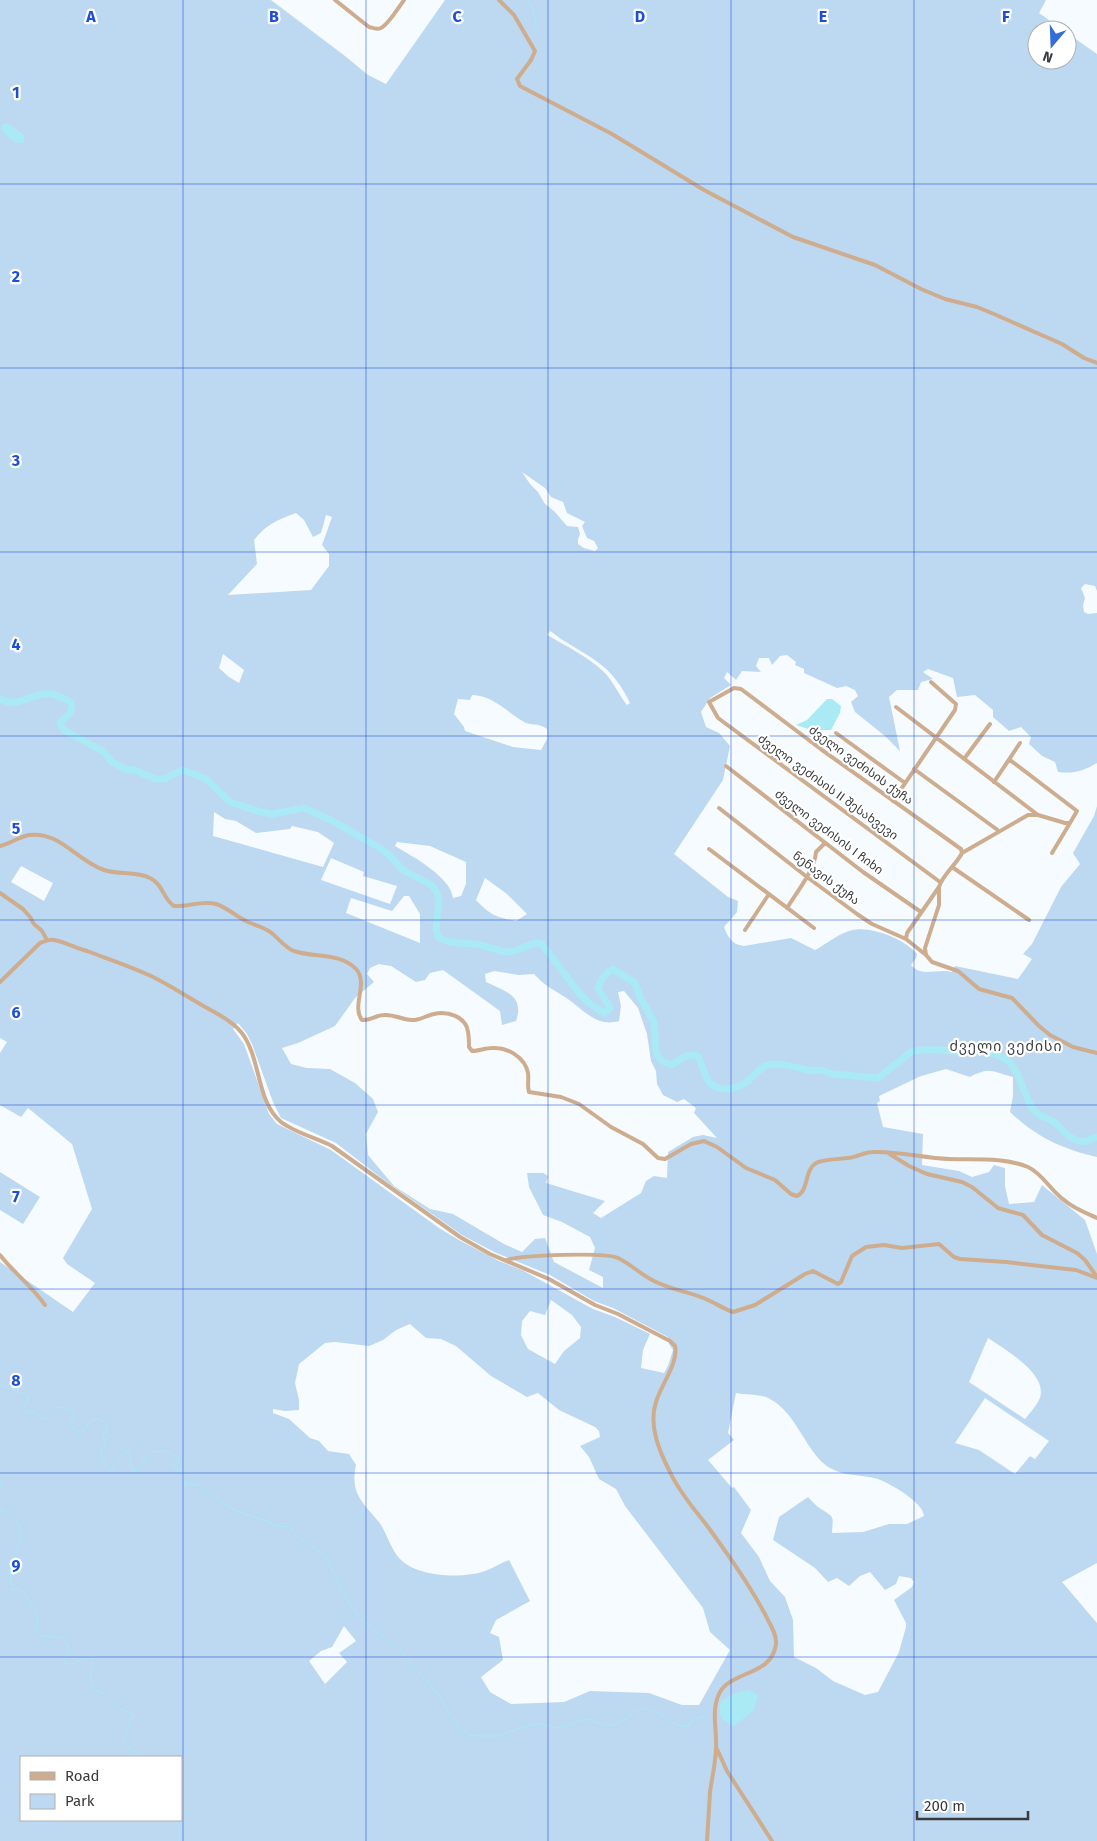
<svg xmlns="http://www.w3.org/2000/svg" width="1097" height="1841" viewBox="0 0 1097 1841" font-family="'Fira Sans','Noto Sans Georgian',sans-serif">
<rect width="100%" height="100%" fill="#f6fbff"/>
<!-- green -->
<path fill="#bdd8f1" fill-rule="evenodd" d="M0 0H271L345 56 368 75 386 84 445 0H1046L1039 13 1063 30H1037V60H1067V33L1097 54V591L1095 586 1085 584 1081 588 1085 598 1083 605 1084 612 1088 614 1097 613V763C1083 771 1074 774 1058 772L1055 762 1042 756 1029 744 1031 737 1021 727 1009 731 993 717V710L975 695 957 697 953 678 928 669 923 672 933 679 921 682 918 690H897L889 697 900 751 885 736 855 712 851 702 858 696 855 690 846 686 837 688 804 673V669L795 665 796 662 787 655 780 656 772 665 769 658H759L756 666 761 672 742 671 736 680 727 672 724 678 731 685 710 698 701 712 706 727 719 733 730 746 723 780 674 854 728 897 738 901 737 912 724 927C728 938 733 945 744 946L791 938 815 950C826 944 837 935 849 931 868 924 905 939 917 954L916 958 911 965C922 978 938 968 952 972L955 966 1018 979 1032 959 1023 954 1032 944 1061 887 1080 864 1073 853 1094 816 1097 806V1157C1062 1149 1036 1137 1010 1112L1013 1096V1077C992 1072 991 1066 970 1077L946 1069 921 1076 879 1096 880 1101 877 1103 883 1127 923 1134 922 1165 959 1171 972 1177 989 1172 994 1165 1005 1168V1186L1009 1204 1034 1202 1042 1185 1085 1220 1097 1254V1563L1062 1582 1097 1623V1841H0V1262L73 1312 95 1283 67 1264 63 1258 92 1209 72 1144 28 1108 21 1117 0 1105V1053L7 1042 0 1038ZM522 472 545 488 551 497 563 502 567 513 585 522 582 526 587 538 594 541 598 548 595 551 584 548 578 544V539L580 534 578 527 567 526 554 511 545 504 538 492 530 484ZM296 513 304 520 313 537 321 533 326 515 332 517 322 545 329 554V566L311 590 228 595 257 564 254 540C267 524 277 520 296 513ZM550 631C555 634 560 639 566 642 597 661 613 668 630 703L627 705C619 695 613 681 604 672 587 656 566 646 547 635ZM223 654 244 670 239 683 229 677 219 668ZM472 695C494 696 507 712 524 722 531 726 537 722 547 729V739L541 750 513 747 465 731 464 727 454 714 458 699 470 700ZM214 812 225 819 236 821 256 833 290 829 292 826 318 832 334 843 323 867 213 836ZM397 842 430 846 466 862V884L461 896 453 898C451 877 412 856 395 846ZM331 858 364 872 363 876 397 886 390 904 321 880ZM21 866 53 883 44 901 11 882ZM485 878 507 894 527 914 516 921C496 917 490 915 476 900ZM404 896H409L420 914V943L346 913 351 898 392 911ZM379 964 391 966 416 982 425 980 430 973 443 970 500 1011 502 1025 516 1021C525 996 505 991 486 982L485 974 494 971 519 975 534 974C546 987 551 988 565 997 582 1008 596 1028 619 1021L621 1006 618 992 624 991 638 1008 647 1034 651 1061 656 1071 657 1084 663 1095 677 1102 684 1099 696 1108 694 1113 717 1138 703 1135 693 1137 668 1152 667 1178 654 1176 646 1181 641 1193 601 1218 593 1213 605 1201 546 1183 548 1176 543 1173H527L529 1187 543 1215 562 1222 590 1237 595 1248 589 1270 603 1277V1288L554 1262 545 1238 535 1239 522 1252 504 1244 453 1214 430 1209 394 1186 368 1155 366 1134 378 1112 373 1099 355 1083 330 1069 307 1068 291 1064 282 1048 298 1043 335 1026 355 998 374 982 367 974 370 968ZM238 1023 247 1034 252 1044 273 1102 281 1118 336 1143 384 1180 462 1235 494 1252 550 1275 594 1301 613 1308 668 1337 669 1344 673 1350 668 1366 664 1373 641 1368 643 1350 650 1334 615 1317 593 1309 522 1270 499 1261 459 1240 439 1228 331 1150 277 1124 269 1114 244 1044 233 1029ZM551 1300 572 1315 581 1327 580 1338 564 1351 555 1364 528 1349 521 1335 522 1321 530 1311 545 1315ZM410 1324 426 1338 441 1339 456 1346 491 1376 527 1397 538 1393 559 1410 595 1427 599 1431 600 1437 580 1446 589 1457 599 1479 616 1489 625 1506 703 1608 710 1632 730 1650 699 1705H682L649 1693 590 1691 564 1702 511 1704 490 1692 481 1677 503 1660 499 1637 490 1633 496 1620 530 1601 509 1560C501 1563 493 1568 485 1571 462 1579 417 1577 400 1559 391 1550 387 1533 379 1522 362 1502 350 1493 356 1465L349 1454 328 1451 319 1441 310 1438 289 1419 273 1413V1409L285 1411 299 1410V1400L295 1383 299 1364 325 1343 335 1342 369 1346 383 1340 396 1330ZM988 1338C1004 1349 1051 1375 1039 1400 1036 1406 1030 1413 1025 1419L969 1382ZM736 1393C746 1395 762 1394 770 1399 797 1413 807 1455 830 1468 845 1477 862 1474 878 1479 891 1484 923 1502 924 1516L907 1524H889L863 1532 832 1533C833 1515 835 1518 821 1509 816 1506 812 1501 808 1497L779 1517 773 1540 815 1568 828 1582 837 1578 849 1586 860 1576 870 1572 885 1590 896 1584 899 1576 911 1578 914 1582 912 1587 894 1600 906 1623V1627L899 1652 878 1692 865 1695 833 1681 816 1668 794 1657 793 1620 785 1597 770 1581 759 1557 741 1533 751 1510 734 1487 732 1488 708 1460 734 1440 728 1433ZM985 1398 1049 1441 1035 1459 1030 1456 1015 1474 979 1450 955 1443ZM344 1626 356 1641 339 1653 347 1662 325 1684 309 1661 321 1651 332 1647ZM21 1757H181V1820H21Z
M0 1172 40 1197 23 1224 0 1210Z"/>
<!-- water -->
<path fill="#a9eaf5" d="M7 123 24 135V143C14 144 8 137 1 129L2 125Z
M827 699H832L841 706 840 713 831 730H811L796 725 807 720Z
M748 1690 758 1695 754 1710 734 1726C721 1721 717 1715 721 1701L733 1694Z"/>
<g fill="none" stroke-linecap="round" stroke-linejoin="round">
<!-- stream -->
<path stroke="#a9eaf5" stroke-width="1" d="M528 0 534 11 535 25 538 32
M0 1385 27 1395 29 1398C25 1404 23 1404 26 1412H35L38 1418 45 1419C52 1406 64 1404 75 1414V1416L69 1423 78 1432H83L91 1420 98 1419 103 1421 107 1428 106 1432 102 1434 106 1443 101 1450 100 1455 110 1470 113 1469 118 1460 126 1451 129 1453 132 1472C143 1470 143 1458 150 1452L166 1451 179 1457V1462L172 1466 183 1473 185 1485 196 1484 201 1486 224 1504 236 1511 270 1522 275 1526 289 1527 299 1538 325 1555 344 1595 360 1619 401 1651 438 1694 449 1713 461 1729 469 1734 475 1736H497L534 1724H542L557 1728 587 1719 605 1725H616L627 1718 637 1709C644 1709 651 1709 657 1712 668 1717 674 1725 686 1727L693 1720 706 1715
M0 1481 3 1483 0 1487
M0 1510C38 1527 12 1547 10 1574 10 1580 12 1585 13 1590L18 1589 25 1592C27 1601 35 1608 37 1618 38 1622 35 1629 35 1634 44 1638 54 1636 64 1638L69 1649 65 1663 73 1664 83 1659H91L94 1664 90 1676 93 1689 106 1695 119 1709 133 1714 123 1742 136 1753 139 1757
M169 1820 177 1822 180 1831 179 1841"/>
<!-- river -->
<path stroke="#a9eaf5" stroke-width="7" d="M0 699C19 709 33 691 52 694 58 695 65 699 71 702L72 706 70 713 60 723 64 730 97 748 104 752 112 762 127 770 132 769 156 779H164L183 770 206 779 230 802 239 805 261 812 272 814 304 808 331 820 380 848 390 856 403 870 433 886 437 893 439 901 436 929 439 938C452 945 467 942 481 945 490 947 500 952 508 952 520 952 531 940 542 944L579 993 589 1003 604 1013 610 1008 598 988C601 979 604 974 613 969L635 983 640 997 654 1022 656 1053 662 1061 671 1065C681 1060 686 1052 698 1056 706 1072 704 1090 728 1089 737 1088 743 1085 749 1080 755 1075 760 1068 767 1065 782 1061 798 1069 813 1071 819 1068 826 1071 832 1074L878 1078 911 1052C923 1048 947 1050 960 1052 976 1053 995 1050 1008 1061 1021 1073 1023 1094 1033 1109 1039 1118 1048 1117 1055 1123 1064 1130 1072 1144 1087 1141 1091 1140 1093 1137 1097 1137"/>
<!-- minor -->
<path stroke="#cead8f" stroke-width="4" d="M335 0 369 27C373 28 377 30 381 28 388 25 399 7 404 0
M499 0 514 15 535 51 531 60 517 79 520 86 612 134 704 190 793 237 875 265 921 289 945 299 977 307 994 314 1062 344 1084 358 1097 363
M896 707 1038 815
M836 733 905 783
M964 759 990 724
M726 766 863 872 921 912
M914 769 999 831
M994 782 1020 743
M893 801 955 710 956 704 931 682
M719 808 807 877 857 914 872 924 906 939 926 955
M0 846C10 844 18 837 29 835 60 831 77 861 104 870 119 875 136 871 150 878 163 884 163 899 174 906 188 907 202 900 216 904 226 907 236 916 246 921 252 924 260 926 267 930 277 935 283 947 294 951 314 958 340 952 356 969 369 983 351 1006 362 1020 370 1021 376 1015 384 1015 395 1014 404 1021 415 1020 422 1019 428 1015 434 1014 447 1011 466 1016 468 1032 469 1037 469 1042 469 1047L472 1051C479 1051 485 1048 492 1048 507 1047 525 1057 528 1073 529 1079 527 1086 529 1092L561 1097 579 1104 611 1127 643 1144 658 1158 665 1159 691 1144 704 1141 717 1147 746 1168 775 1180 791 1194 797 1196C810 1190 803 1169 818 1162 827 1159 838 1159 848 1158 857 1157 864 1152 873 1152 899 1151 923 1158 949 1159 974 1160 1004 1157 1028 1167 1043 1174 1050 1190 1064 1200 1073 1208 1086 1213 1097 1218
M709 849 814 928
M962 853 1028 815H1038L1065 823H1070L1077 811 1010 760
M1052 853 1070 823
M952 867 1029 920
M939 887V905L925 948 926 955 932 962 958 971 979 989 1012 998 1039 1026 1050 1035 1073 1047 1097 1053
M0 893 23 909 30 917 34 924 42 931 47 940
M787 908C796 893 815 870 816 852L825 843
M745 930 769 894
M906 939 907 933 939 887C943 874 956 865 962 853L961 849 822 750 741 689 734 688 709 702 718 718 940 882
M0 982 40 943C45 941 49 939 54 940 65 942 76 948 87 951 108 959 130 966 151 976 168 984 184 995 200 1004 214 1012 231 1020 241 1032 261 1056 256 1102 281 1122 294 1132 316 1138 332 1146L460 1237 490 1254 549 1279 595 1305 618 1314 670 1341 675 1346C679 1362 661 1385 656 1402 648 1426 660 1453 671 1474 680 1493 695 1510 708 1527 729 1556 749 1584 766 1616 770 1625 777 1634 776 1644 772 1677 730 1670 719 1694 711 1711 717 1729 716 1747 716 1762 712 1777 710 1792 709 1808 708 1825 707 1841
M888 1153 909 1166 927 1174 962 1182 972 1187 998 1208 1023 1215 1042 1235 1077 1253 1085 1260 1097 1277
M0 1255C15 1274 31 1285 45 1305
M507 1260C522 1255 605 1252 618 1258 631 1264 641 1275 654 1281 671 1290 691 1292 708 1300 717 1304 724 1309 733 1312L755 1305 805 1274 813 1271 838 1284 841 1282 852 1256 866 1247 884 1245 902 1248 939 1244 954 1257 960 1259 1006 1262 1076 1270 1097 1278
M717 1749 727 1771 772 1841"/>
</g>
<!-- grid -->
<path fill="none" stroke="#1d4ed8" stroke-width="1" stroke-opacity="0.55" d="M183 0V1841M366 0V1841M548 0V1841M731 0V1841M914 0V1841M0 184H1097M0 368H1097M0 552H1097M0 736H1097M0 920H1097M0 1105H1097M0 1289H1097M0 1473H1097M0 1657H1097"/>
<g text-anchor="middle" dominant-baseline="central" stroke-width="4.5" stroke-linejoin="round" paint-order="stroke">
<!-- street labels -->
<g font-size="12" fill="#383a3b" stroke="#fff">
<text transform="translate(861 765) rotate(36)">ძველი ვეძისის ქუჩა</text>
<text transform="translate(828 787) rotate(36)">ძველი ვეძისის II შესახვევი</text>
<text transform="translate(829 832) rotate(37)">ძველი ვეძისის I ჩიხი</text>
<text transform="translate(826 878) rotate(37)">ნენავის ქუჩა</text>
</g>
<!-- neighbourhood labels -->
<g font-size="14" letter-spacing="1" fill="#3a3e41" stroke="#fff">
<text x="1006" y="1046">ძველი ვეძისი</text>
</g>
</g>
<g font-size="16" text-anchor="middle" font-weight="bold" fill="#1d4ed8" stroke="#fff" stroke-width="4.5" stroke-linejoin="round" paint-order="stroke">
<text x="91" y="22">A</text>
<text x="274" y="22">B</text>
<text x="457" y="22">C</text>
<text x="640" y="22">D</text>
<text x="823" y="22">E</text>
<text x="1006" y="22">F</text>
<text x="16" y="98">1</text>
<text x="16" y="282">2</text>
<text x="16" y="466">3</text>
<text x="16" y="650">4</text>
<text x="16" y="834">5</text>
<text x="16" y="1018">6</text>
<text x="16" y="1202">7</text>
<text x="16" y="1386">8</text>
<text x="16" y="1571">9</text>
</g>
<!-- legend -->
<rect x="20" y="1756" width="162" height="65" fill="#ffffff" stroke="#afb0b1"/>
<rect x="30" y="1772" width="25" height="8" fill="#cead8f" stroke="#afb0b1"/>
<text x="65" y="1781" font-size="15" fill="#383a3b">Road</text>
<rect x="30" y="1794" width="25" height="15" fill="#bdd8f1" stroke="#afb0b1"/>
<text x="65" y="1806" font-size="15" fill="#383a3b">Park</text>
<!-- north arrow -->
<g transform="translate(1052 45) rotate(199)"><circle r="24" fill="#ffffff" stroke="#afb0b1"/>
<path d="M0-4L9 19L0 12L-9 19Z" fill="#356cdb"/>
<text y="-8" font-size="14" font-weight="bold" text-anchor="middle" fill="#383a3b">N</text>
</g>
<!-- scale -->
<path d="M917 1811v8h111v-8" fill="none" stroke="#383a3b" stroke-width="2.5"/>
<text x="924" y="1811" font-size="15" fill="#383a3b" stroke="#ffffff" stroke-width="4" paint-order="stroke">200 m</text>
</svg>
